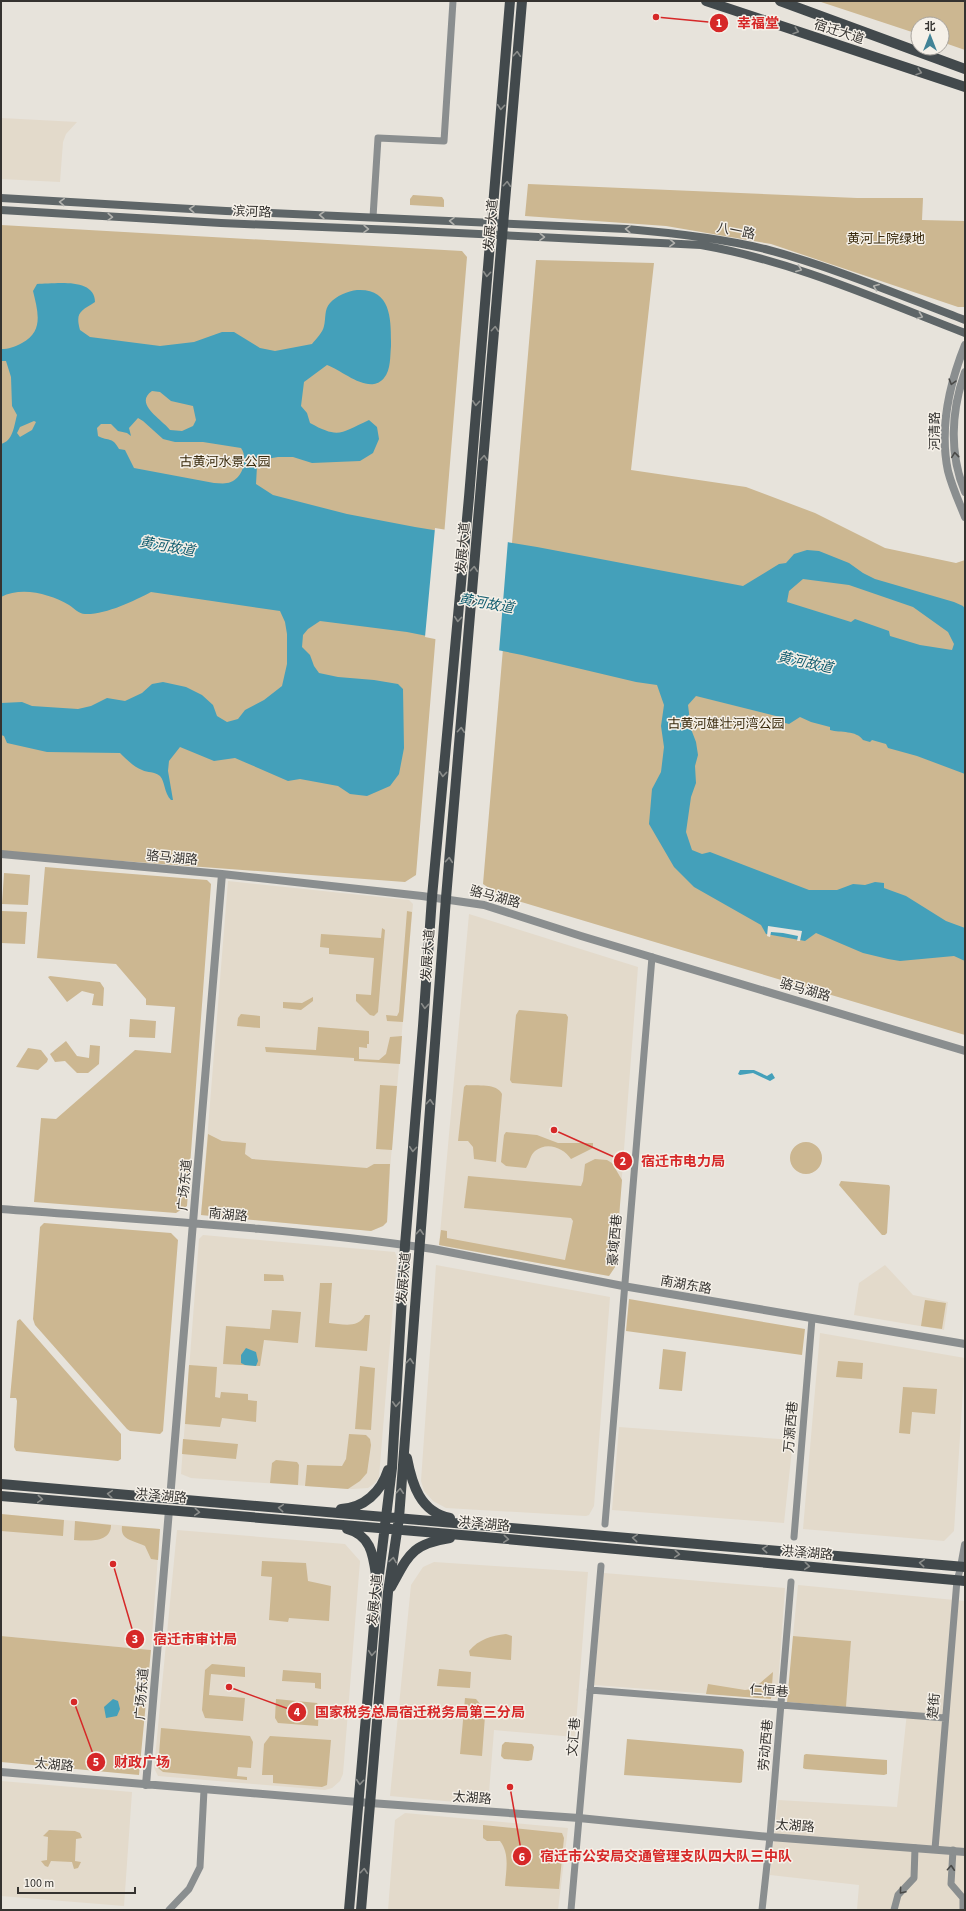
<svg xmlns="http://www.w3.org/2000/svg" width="966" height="1911" viewBox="0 0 966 1911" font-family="'Source Sans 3','Noto Sans SC',sans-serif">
<rect width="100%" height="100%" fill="#e7e3db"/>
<!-- built -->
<path fill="#e3dacb" d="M1 118 77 122 66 134 63 142 60 182 1 179Z
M228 881 409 900 413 904 390 1169 388 1213 387 1222 383 1226 371 1231 201 1215Z
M469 914 638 967 615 1267 609 1276 439 1245Z
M203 1235 395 1252 397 1258 379 1477 375 1483 368 1488 352 1489 191 1478 181 1474 199 1239Z
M436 1265 610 1297 594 1506 589 1515 586 1516 446 1508 433 1501 424 1491 421 1481Z
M885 1265 913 1295 948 1302 944 1330 854 1315 859 1283Z
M820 1333 965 1358 954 1531 944 1541 803 1529Z
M619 1427 793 1440 784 1523 612 1510Z
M1 1514 160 1529 151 1650 1 1636Z
M177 1530 345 1544 360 1561 343 1774 340 1781 332 1788 325 1790 158 1776 154 1768Z
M434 1562 588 1572 575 1737 494 1730 488 1805 390 1796 411 1585 423 1567Z
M604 1573 785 1588 777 1699 594 1685Z
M798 1585 965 1601V1910H857L859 1885 770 1875 778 1800 897 1807 906 1722 907 1711 846 1707 851 1641 793 1636Z
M1 1781 132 1792 124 1906 1 1896Z
M405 1813 568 1828 558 1910H388L395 1820Z"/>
<!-- green -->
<path fill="#ccb791" d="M818 1H965V50L942 42V24H918V34Z
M528 184 857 198H923L922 220 965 221V307H958L771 244 666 226 525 216Z
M413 195 442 197 444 200V207L410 205V199Z
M1 225 462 251 467 257 416 875 405 882 1 852Z
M536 260 654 263 631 470 746 487 815 513 885 548 956 563 965 560V1035L501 896 483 884Z
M45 867 207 880 211 884 187 1206 176 1213 34 1202 41 1118 56 1119 135 1050 171 1053 175 1007 146 1005V999L116 964 37 958Z
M4 873 30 875 28 905 2 904Z
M2 911 27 912 25 944 1 943Z
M407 911 412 912 403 1022 387 1021 386 1015 397 1016 399 1012Z
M382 928 385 930 378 1012 374 1016 370 1015 356 1001V994L371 995 374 958 329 954V948L320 947 321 934 381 938Z
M50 976 100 982 104 988 103 1006 92 1005 94 994 82 991 67 1002 48 977Z
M313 997V1001L301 1010 283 1008V1002L302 1003Z
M519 1010 566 1014 568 1017 562 1087 512 1083 510 1080 516 1015Z
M241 1014 260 1016V1028L237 1026 238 1018Z
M130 1019 156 1021 155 1038 129 1037Z
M318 1027 369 1031V1044H367V1048L359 1047V1059L379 1060 386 1054 390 1037 402 1036 400 1064 354 1061V1058L266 1052 265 1047 316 1050Z
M66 1041 77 1056 89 1058 90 1045 100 1046 99 1064 88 1073H77L65 1061 55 1062 50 1054Z
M28 1048 41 1050 48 1059 47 1062 38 1070 16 1067Z
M380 1085 397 1086 392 1150 376 1149Z
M466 1085C477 1086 497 1083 502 1094L496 1162 474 1159 473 1147 468 1141H458L464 1087Z
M506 1132 537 1135 558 1143H593V1148L571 1159C564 1148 547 1141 535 1151 530 1155 530 1162 526 1168L506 1166 501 1162 504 1135Z
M208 1134 222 1141 246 1143 245 1154 252 1159 367 1168 374 1164H390L387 1222 383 1226 371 1231 201 1215Z
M790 1158a16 16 0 1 1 32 0a16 16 0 1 1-32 0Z
M595 1159 607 1160 612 1163 622 1180 615 1267 609 1276 439 1245 441 1230 447 1231V1238L565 1260 573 1221 571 1218 464 1208 468 1176 581 1186 583 1181 585 1164Z
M841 1181 889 1185 890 1187 887 1233 885 1235H882L839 1185Z
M44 1223 171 1233 178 1240 163 1431 160 1434 130 1431 127 1429 35 1325 33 1319 40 1227Z
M264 1274 283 1275 284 1281H264Z
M320 1283H332L329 1323C342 1324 358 1329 365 1315H370L367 1351 315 1347Z
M629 1299 805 1329 802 1355 626 1331Z
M925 1300 946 1303 942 1329 921 1326Z
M272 1310 301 1312 298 1343 264 1340 260 1366 223 1364 226 1326 270 1329Z
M20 1319 121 1434V1459L118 1461 16 1451 14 1447 17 1401 16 1398H10L17 1321Z
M663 1349 686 1352 682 1391 659 1389Z
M838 1361 863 1363 862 1379 836 1377Z
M189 1365 217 1367 215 1397 220 1398 221 1392 248 1394V1400L257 1401 256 1422 222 1418 220 1427 185 1424Z
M360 1366 375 1368 371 1430 355 1429Z
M903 1387 937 1389 935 1414 912 1412 910 1434 899 1433Z
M349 1434 366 1435 370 1439 371 1445 367 1473 360 1481 348 1489 305 1486 307 1465 342 1466 346 1459Z
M183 1439 238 1444 236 1459 182 1454Z
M276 1460 297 1462 299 1465 298 1485 270 1483 272 1463Z
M1 1514 64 1520 63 1536 1 1531Z
M75 1521 111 1525C111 1543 88 1541 74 1540Z
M122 1526 160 1529 158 1560 151 1559 145 1546C134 1540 120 1541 122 1526Z
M262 1561 306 1563 308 1581 331 1586 329 1621 289 1618 288 1622 269 1620 272 1577 261 1576Z
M506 1634 512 1636 511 1660 470 1656 469 1651C479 1639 491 1636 506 1634Z
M1 1636 151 1650 139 1775 1 1762Z
M793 1636 851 1641 846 1707 787 1702Z
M212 1664 245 1667V1677L211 1674 209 1695 245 1698 243 1721 205 1718 202 1710 205 1670Z
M439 1669 471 1672 470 1688 437 1686Z
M283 1670 321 1673V1689L315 1688V1683L282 1681Z
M773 1672 771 1699 706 1694 708 1684 745 1690 753 1689Z
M465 1698 476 1699 481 1705 485 1716 482 1756 460 1754Z
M276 1699 317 1703 319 1707 318 1726 278 1723 275 1718Z
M161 1728 250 1736 253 1742 251 1768 238 1767 237 1776 247 1777V1780L163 1772 158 1768Z
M270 1736 331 1740 327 1785 322 1787 273 1783V1775H262L264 1744Z
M627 1739 742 1749 744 1752 742 1782 740 1783 624 1775Z
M505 1742 532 1744 534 1747 532 1760 528 1761 504 1759 501 1756 502 1745Z
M806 1754 887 1760V1774L884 1775 805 1769 803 1768 804 1755Z
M483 1825 562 1833 564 1838 559 1889 505 1886C506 1870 510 1854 500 1841H487L483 1838Z
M49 1830 75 1831 80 1833 82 1838 76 1839 75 1861 81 1862 78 1868 74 1869 72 1862 51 1861 48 1867 45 1866 41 1861 47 1860 48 1837 43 1836Z"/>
<!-- water -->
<path fill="#44a0ba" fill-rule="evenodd" d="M37 284C54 284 95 277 95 302 81 311 75 312 80 330L90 337 160 346 194 342 222 332H234L260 348 275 351 312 344C316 339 323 332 324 326 326 319 324 309 330 303 336 296 348 291 357 290 392 288 391 320 391 346 390 356 391 370 384 378 383 380 377 384 374 384 358 386 341 370 327 365L304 382 301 406 307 413 310 423C339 439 341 433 369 420L377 427 379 439 373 453 360 461 312 463 293 457H278L266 459 257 466 256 484 273 495 347 514 415 527 537 547 743 586 779 564 786 563 794 554 807 550 819 551 849 563 863 573 875 579 954 602 963 606 965 609V774L917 756 888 748 886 744 872 740 870 742 863 740C856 730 841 733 830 730V727L811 722 800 717 789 724 785 723 780 726 783 720 780 717 696 696 688 705 691 729 696 742 698 755 695 766 696 783 691 797 686 832 692 850 702 854 710 852 809 890H837L853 884 865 885 875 882 884 883V888L906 896 946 921 965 928V961L954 956 900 961 888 959 863 953 816 933 805 941 766 934 761 925 694 887 674 867 649 824 652 789 661 772 664 747 661 726 664 705 657 685 636 682 522 655 407 632 320 621 308 629 303 635 302 647 310 655 314 666 319 673 338 677 374 680 398 684 403 689 404 748 399 774 390 786 367 796 350 794 338 786 300 779 288 781 235 758 214 761 180 747 169 761 168 771 173 800H171C164 793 165 781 160 776 154 771 148 773 142 770 134 767 126 759 120 753L47 752 7 743 4 736 1 735V703L22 702 32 706 78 709 91 706 107 698 125 701 142 693 152 684 163 682 186 687 202 695 213 705 217 716 227 722 238 719 245 710 264 700 282 686 287 664V634L285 622 280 611 151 592C134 601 105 615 85 614 79 614 74 608 69 605 50 594 22 586 1 597V444C13 441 14 426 17 415L12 406 11 377 6 361H1V349C9 349 14 347 22 343 44 331 38 312 33 291ZM152 391 160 392 171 401 193 406 196 420 193 426 182 431 170 430C163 420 133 404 152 391ZM138 418 143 421 163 439 175 442H203L241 448C249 459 242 481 227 483 223 484 218 483 214 483L134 468 125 450 119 449C112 436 109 442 98 436L97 428 101 424H111L118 431 127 433 131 436 129 428ZM34 421 36 422 32 430 20 437 17 433 20 427ZM803 579 849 585 913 607 948 632 954 644 952 650 920 645 890 636 889 631 855 619 851 622 787 602 789 591Z
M740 1070H754L767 1076 772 1073 775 1078 770 1081 753 1073 740 1075 738 1074Z
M246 1348 256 1352 258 1361 256 1366 245 1365 241 1363V1355Z
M113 1699 118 1701 120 1709 117 1716 106 1718 104 1707Z"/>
<!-- pier -->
<path fill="#e7e3db" d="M435 528 508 540 499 652 425 637Z
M768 926 802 931 800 941H797L798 936 783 933 771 932 770 937 767 936Z"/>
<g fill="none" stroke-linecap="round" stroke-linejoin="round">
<!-- minor -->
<path stroke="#8a8e8f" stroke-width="7" d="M373 217 378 138 444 141 453 1
M605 1524 652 957
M794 1537 812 1319
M590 1690 945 1718
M935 1849 957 1580 961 1567
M953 1850 951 1884 963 1898V1910
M169 1910 189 1889 200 1867 204 1790
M571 1910 601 1566
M762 1910 770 1837 791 1582
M894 1910 898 1895 914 1878 915 1848"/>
<!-- tertiary -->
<path stroke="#8a8e8f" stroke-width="8" d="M965 345C949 385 939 428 948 471 952 487 959 502 965 517
M965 372C951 411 949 454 965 492
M1 854 222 874 422 896 484 905 581 936 965 1051
M1 1209C145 1220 290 1228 433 1249L623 1286 965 1344
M170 1499 222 874
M961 1567 965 1545
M1 1772 370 1803 579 1818 770 1837 965 1852
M146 1785 169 1510"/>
<!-- secondary -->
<path stroke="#5f6668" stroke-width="8" d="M1 198 226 211 627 229C674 233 720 238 765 249 833 267 899 295 965 320
M1 210 221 223 396 230 701 245C793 261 879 300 965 333"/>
<!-- primary -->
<path stroke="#42494c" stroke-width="10" d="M706 1 965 87
M780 1 965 69
M407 1458C412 1484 420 1512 450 1518
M1 1484 965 1567
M1 1496 485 1537 965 1581
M341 1509C364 1508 381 1492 388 1470
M347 1529C370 1535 373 1553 376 1575
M391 1587C409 1555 411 1544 450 1538
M349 1910 377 1591 392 1468 405 1245 423 1026 432 897 469 497 510 1
M361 1910 388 1592 399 1518 446 898 522 1"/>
</g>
<!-- one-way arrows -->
<defs><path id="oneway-chevron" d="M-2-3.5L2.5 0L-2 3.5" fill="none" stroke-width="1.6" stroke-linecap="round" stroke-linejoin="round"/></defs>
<g stroke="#8a8c8a">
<use href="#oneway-chevron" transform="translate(796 31) rotate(18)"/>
<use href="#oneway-chevron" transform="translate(517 54) rotate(-86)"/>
<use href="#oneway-chevron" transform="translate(919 72) rotate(18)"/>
<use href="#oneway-chevron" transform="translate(501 107) rotate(95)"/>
<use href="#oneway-chevron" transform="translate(507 184) rotate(-86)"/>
<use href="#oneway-chevron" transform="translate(487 274) rotate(95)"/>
<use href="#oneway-chevron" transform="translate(495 329) rotate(-85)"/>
<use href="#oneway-chevron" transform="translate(476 403) rotate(95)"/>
<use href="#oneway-chevron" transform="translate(484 458) rotate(-85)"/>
<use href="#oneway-chevron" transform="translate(474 569) rotate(-85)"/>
<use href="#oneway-chevron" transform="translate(458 619) rotate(95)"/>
<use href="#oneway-chevron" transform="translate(461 730) rotate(-85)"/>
<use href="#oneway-chevron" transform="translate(443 774) rotate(95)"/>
<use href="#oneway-chevron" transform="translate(449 860) rotate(-85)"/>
<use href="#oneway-chevron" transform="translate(425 1006) rotate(94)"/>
<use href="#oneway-chevron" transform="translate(430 1102) rotate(-86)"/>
<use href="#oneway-chevron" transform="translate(413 1149) rotate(95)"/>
<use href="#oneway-chevron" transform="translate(420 1232) rotate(-86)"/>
<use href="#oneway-chevron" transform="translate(410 1361) rotate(-85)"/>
<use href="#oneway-chevron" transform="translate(396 1404) rotate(93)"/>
<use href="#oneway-chevron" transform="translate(400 1491) rotate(-86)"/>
<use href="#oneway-chevron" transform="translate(110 1494) rotate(-175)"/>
<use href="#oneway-chevron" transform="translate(40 1499) rotate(5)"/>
<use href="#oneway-chevron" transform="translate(281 1508) rotate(-175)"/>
<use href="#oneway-chevron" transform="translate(197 1512) rotate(5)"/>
<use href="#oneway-chevron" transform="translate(635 1538) rotate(-175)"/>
<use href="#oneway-chevron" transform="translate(506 1539) rotate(5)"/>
<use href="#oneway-chevron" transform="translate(765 1549) rotate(-175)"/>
<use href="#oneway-chevron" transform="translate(677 1554) rotate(5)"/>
<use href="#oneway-chevron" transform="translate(393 1560) rotate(-81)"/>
<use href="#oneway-chevron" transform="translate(922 1563) rotate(-175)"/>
<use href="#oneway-chevron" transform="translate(807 1566) rotate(5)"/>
<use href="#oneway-chevron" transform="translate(372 1653) rotate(95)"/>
<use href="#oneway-chevron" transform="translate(360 1782) rotate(95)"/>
<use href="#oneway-chevron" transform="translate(364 1871) rotate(-85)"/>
</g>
<g stroke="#b2b2ae">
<use href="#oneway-chevron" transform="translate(62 202) rotate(-177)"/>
<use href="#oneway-chevron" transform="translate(192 209) rotate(-177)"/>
<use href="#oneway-chevron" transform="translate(322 215) rotate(-178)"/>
<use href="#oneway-chevron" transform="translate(110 217) rotate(3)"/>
<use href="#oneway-chevron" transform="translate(452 221) rotate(-178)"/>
<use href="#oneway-chevron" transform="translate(366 229) rotate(2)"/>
<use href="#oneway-chevron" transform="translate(628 229) rotate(-176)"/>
<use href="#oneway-chevron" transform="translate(542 237) rotate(2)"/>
<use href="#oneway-chevron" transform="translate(672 243) rotate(2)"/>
<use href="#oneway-chevron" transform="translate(799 269) rotate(21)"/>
<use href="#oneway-chevron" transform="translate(876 287) rotate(-159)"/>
<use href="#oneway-chevron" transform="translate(920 316) rotate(21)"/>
</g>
<g stroke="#4a4a48">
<use href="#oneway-chevron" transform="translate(952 382) rotate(106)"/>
<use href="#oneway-chevron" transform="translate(955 455) rotate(-96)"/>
<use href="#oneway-chevron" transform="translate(951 1868) rotate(-86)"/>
<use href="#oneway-chevron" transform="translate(902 1891) rotate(130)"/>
</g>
<g text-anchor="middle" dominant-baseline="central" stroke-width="3" stroke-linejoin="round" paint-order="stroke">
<!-- street labels -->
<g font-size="13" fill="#353330" stroke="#f5f0e8">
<text transform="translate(839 32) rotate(18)">宿迁大道</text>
<text transform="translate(252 212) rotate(2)">滨河路</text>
<text transform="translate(491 225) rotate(-85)">发展大道</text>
<text transform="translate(736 231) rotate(11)">八一路</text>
<text transform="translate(935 431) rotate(-90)">河清路</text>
<text transform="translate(463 548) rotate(-85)">发展大道</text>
<text transform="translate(172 858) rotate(5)">骆马湖路</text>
<text transform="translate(495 897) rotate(15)">骆马湖路</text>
<text transform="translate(428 955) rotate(-86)">发展大道</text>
<text transform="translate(805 990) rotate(16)">骆马湖路</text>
<text transform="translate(185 1185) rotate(-85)">广场东道</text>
<text transform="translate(228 1215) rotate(5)">南湖路</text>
<text transform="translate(615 1240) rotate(-85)">豪域西巷</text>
<text transform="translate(404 1278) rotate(-85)">发展大道</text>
<text transform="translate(686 1285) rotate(10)">南湖东路</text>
<text transform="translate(791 1427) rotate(-85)">万源西巷</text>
<text transform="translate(161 1496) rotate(5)">洪泽湖路</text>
<text transform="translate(484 1524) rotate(5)">洪泽湖路</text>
<text transform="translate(807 1553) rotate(5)">洪泽湖路</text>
<text transform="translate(375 1600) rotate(-84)">发展大道</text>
<text transform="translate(769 1691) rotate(4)">仁恒巷</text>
<text transform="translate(142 1694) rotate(-86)">广场东道</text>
<text transform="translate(934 1706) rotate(-85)">楚街</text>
<text transform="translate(574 1737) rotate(-85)">文汇巷</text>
<text transform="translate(766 1745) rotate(-85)">劳动西巷</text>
<text transform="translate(54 1765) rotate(5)">太湖路</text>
<text transform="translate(472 1798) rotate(4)">太湖路</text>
<text transform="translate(795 1826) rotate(4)">太湖路</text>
</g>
<!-- park labels -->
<g font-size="13" fill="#38290b" stroke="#f5f0e8">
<text x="886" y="239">黄河上院绿地</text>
<text x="225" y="462">古黄河水景公园</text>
<text x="726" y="724">古黄河雄壮河湾公园</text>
</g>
<!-- water labels -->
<g font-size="14" font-style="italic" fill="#125d6f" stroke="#f5f0e8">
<text transform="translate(167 547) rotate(10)">黄河故道</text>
<text transform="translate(486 604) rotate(10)">黄河故道</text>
<text transform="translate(805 663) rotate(12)">黄河故道</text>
</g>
</g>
<!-- callouts -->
<path fill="none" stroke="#d62828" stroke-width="1.5" d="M656 17L719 23M554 1130L623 1161M113 1564L135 1639M229 1687L297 1712M74 1702L96 1762M510 1787L522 1856"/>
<g fill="#d62828" stroke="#f5f0e8" stroke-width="1.5">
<circle cx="656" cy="17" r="4"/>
<circle cx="554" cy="1130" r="4"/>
<circle cx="113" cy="1564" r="4"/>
<circle cx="229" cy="1687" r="4"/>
<circle cx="74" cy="1702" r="4"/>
<circle cx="510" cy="1787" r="4"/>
<circle cx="719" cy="23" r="10"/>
<circle cx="623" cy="1161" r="10"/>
<circle cx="135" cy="1639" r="10"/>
<circle cx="297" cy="1712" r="10"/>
<circle cx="96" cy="1762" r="10"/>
<circle cx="522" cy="1856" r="10"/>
</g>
<g font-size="12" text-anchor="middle" font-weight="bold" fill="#fff">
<text x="719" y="27">1</text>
<text x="623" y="1165">2</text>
<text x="135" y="1643">3</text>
<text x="297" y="1716">4</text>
<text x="96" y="1766">5</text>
<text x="522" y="1861">6</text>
</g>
<g font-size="14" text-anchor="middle" font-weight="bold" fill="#d62828" stroke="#f5f0e8" stroke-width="3" stroke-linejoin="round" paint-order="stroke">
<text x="758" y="28">幸福堂</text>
<text x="683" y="1166">宿迁市电力局</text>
<text x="195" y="1644">宿迁市审计局</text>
<text x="420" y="1717">国家税务总局宿迁税务局第三分局</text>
<text x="142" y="1767">财政广场</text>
<text x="666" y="1861">宿迁市公安局交通管理支队四大队三中队</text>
</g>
<!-- border -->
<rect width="966" height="1911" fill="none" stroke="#353330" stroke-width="4"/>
<!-- north arrow -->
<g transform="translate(930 36)"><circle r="19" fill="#f5f0e8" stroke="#a8a49e"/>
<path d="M0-3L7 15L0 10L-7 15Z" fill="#428396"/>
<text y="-6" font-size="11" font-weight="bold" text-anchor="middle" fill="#353330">北</text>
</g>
<!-- scale -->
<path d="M18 1887v6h117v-6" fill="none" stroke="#353330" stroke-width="2"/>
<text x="24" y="1887" font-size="12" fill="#353330" stroke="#f5f0e8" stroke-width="3" paint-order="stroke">100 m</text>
</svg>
